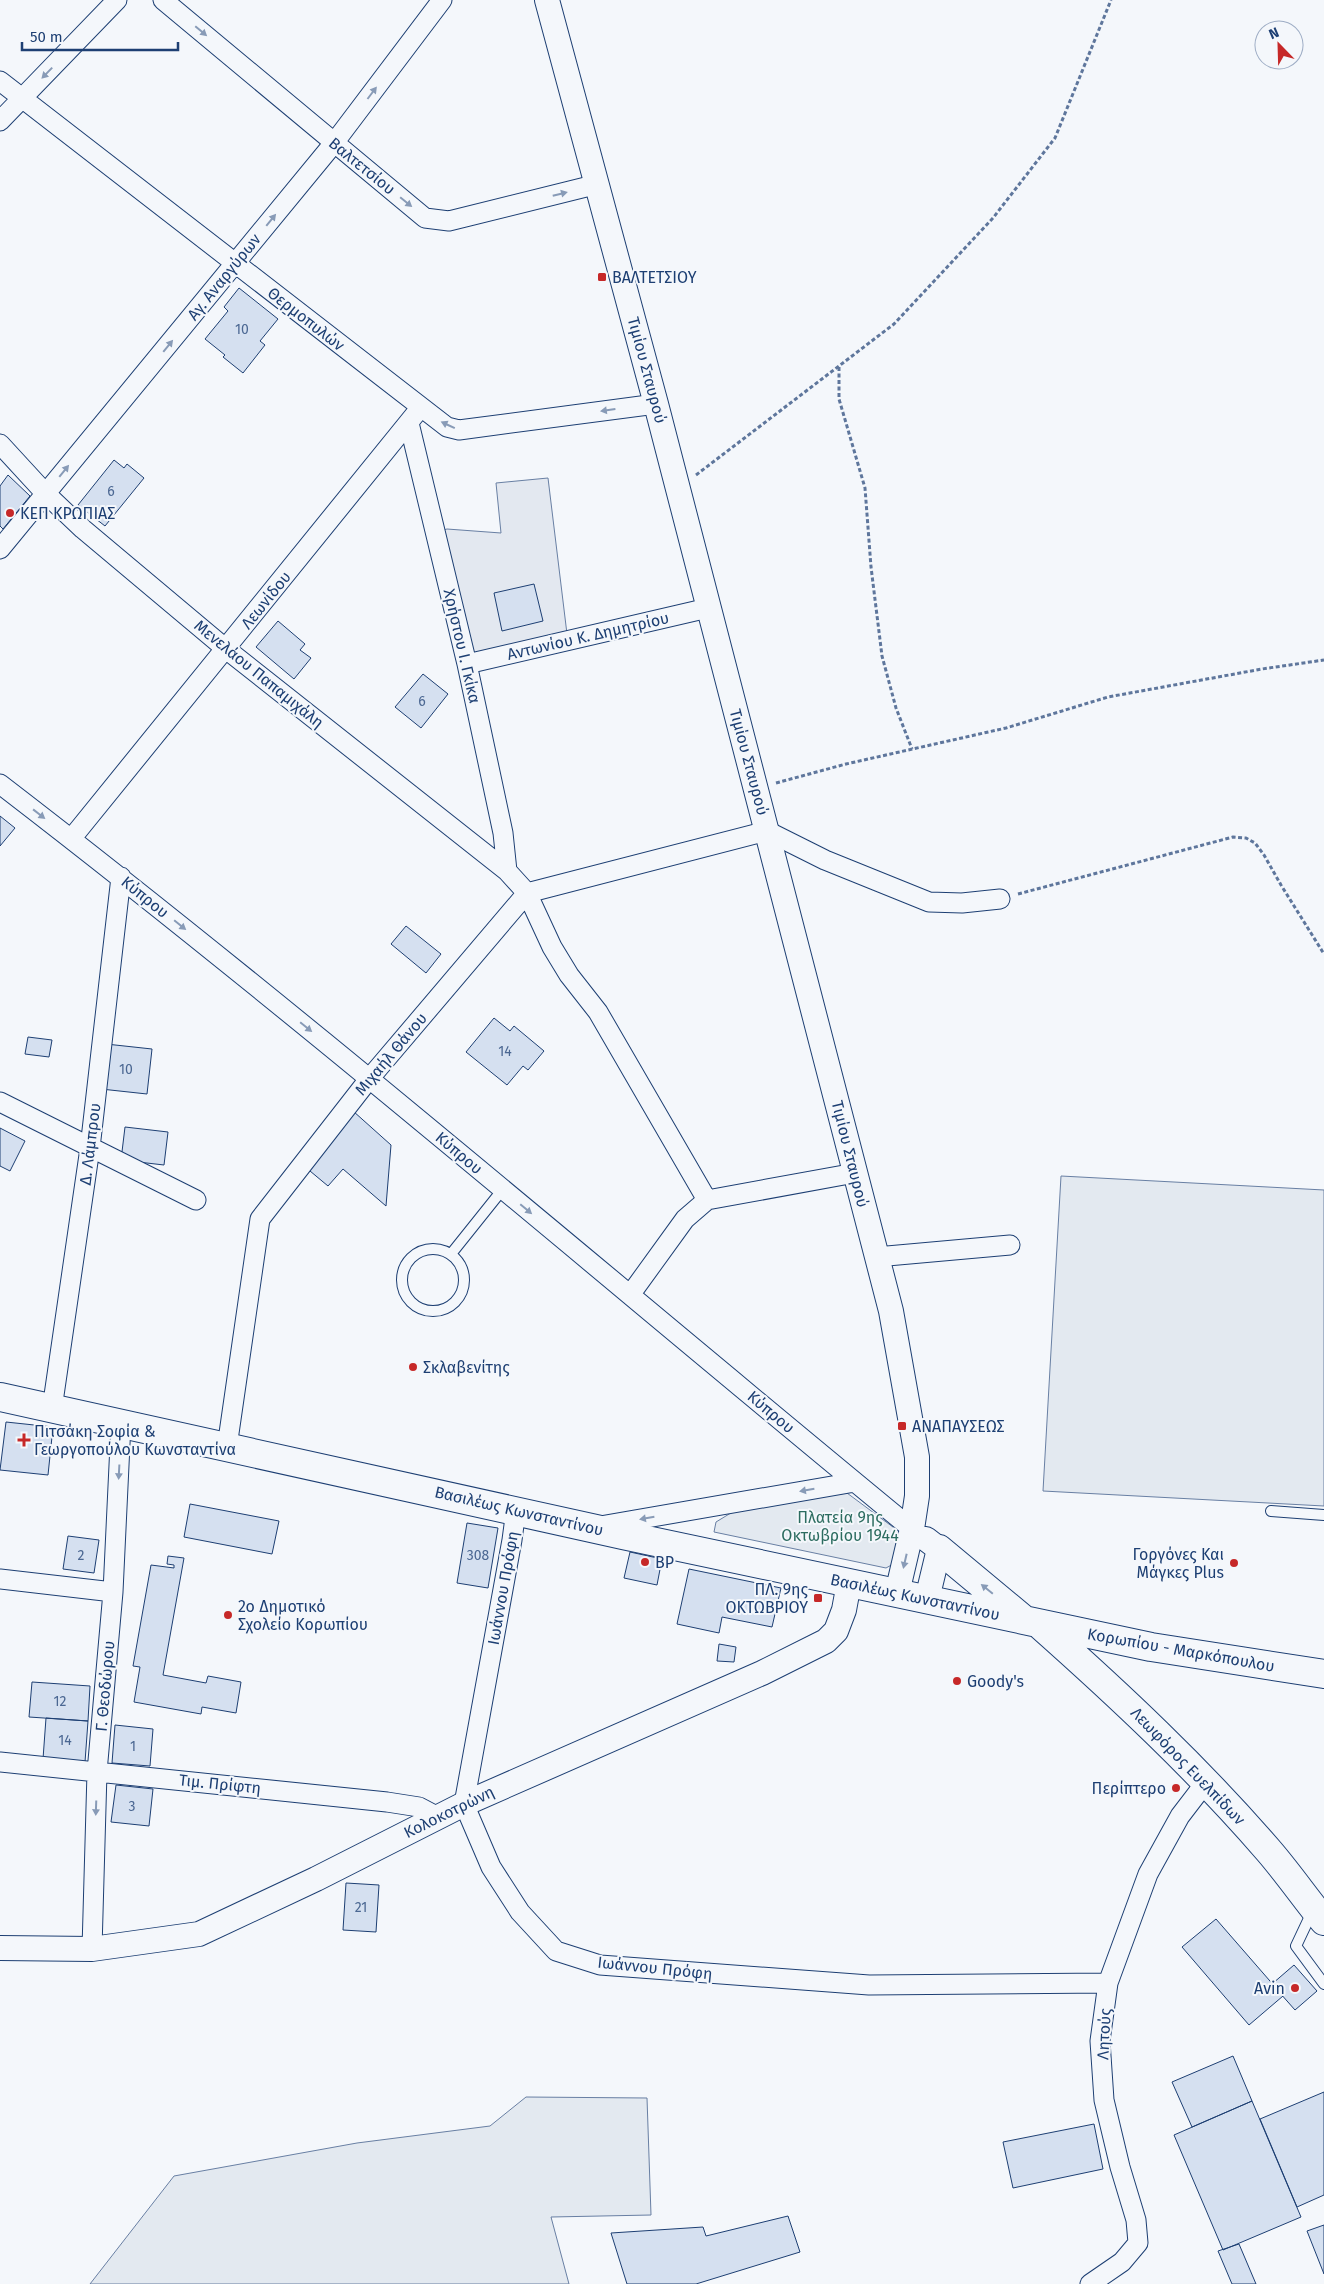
<svg xmlns="http://www.w3.org/2000/svg" width="1324" height="2284" viewBox="0 0 1324 2284" font-family="'Fira Sans',sans-serif">
<rect width="100%" height="100%" fill="#f4f7fb"/>
<!-- green -->
<path fill="#e3e9f0" stroke="#687fa3" d="M1061 1176 1324 1190V1506L1043 1491Z
M847 1493 901 1533 895 1563 886 1568 714 1532 716 1522 739 1508Z
M526 2097 647 2098 651 2215 551 2217 569 2284H90L174 2176 357 2143 490 2126Z"/>
<!-- parking -->
<path fill="#e3e8f0" stroke="#687fa3" d="M548 478 567 634 469 658 439 531 447 529 501 533 496 483Z"/>
<!-- building -->
<path fill="#d5e0f0" stroke="#1d3f73" d="M239 288 278 319 260 341 265 345 243 373 223 357 225 355 205 339 228 311 224 307Z
M114 460 124 468 127 464 144 478 105 526 78 505Z
M8 475 30 496 3 529 0 526V486Z
M534 584 543 621 502 631 494 593Z
M278 621 305 644 300 650 311 658 294 679 256 647Z
M423 674 448 694 421 728 395 707Z
M0 816 15 828 0 846Z
M406 926 441 954 426 973 391 944Z
M494 1018 510 1031 514 1026 544 1051 528 1070 523 1066 507 1085 466 1052Z
M28 1037 52 1040 49 1057 25 1054Z
M106 1044 152 1049 147 1094 101 1089Z
M353 1111 391 1145 386 1206 343 1169 328 1186 304 1166Z
M125 1127 168 1132 164 1165 121 1160Z
M0 1128 25 1141 10 1171 0 1166Z
M6 1422 53 1427 48 1475 0 1470Z
M190 1504 279 1521 272 1554 184 1537Z
M467 1523 498 1528 488 1588 457 1583Z
M68 1536 99 1540 94 1573 63 1569Z
M630 1552 662 1559 657 1585 624 1578Z
M168 1556 184 1558 163 1675 206 1683 208 1676 241 1682 236 1713 202 1707 201 1714 134 1702 140 1667 133 1666 151 1565 174 1568V1565L167 1564Z
M689 1569 781 1588 772 1627 722 1617 719 1633 677 1624Z
M719 1644 736 1647 734 1662 717 1661Z
M32 1682 90 1686 88 1721 29 1717Z
M46 1718 88 1721 85 1762 43 1759Z
M115 1725 153 1729 150 1766 112 1763Z
M116 1785 153 1789 149 1826 111 1822Z
M346 1883 379 1885 376 1932 343 1930Z
M1216 1919 1283 1996 1249 2025 1182 1947Z
M1294 1965 1317 1991 1295 2010 1272 1984Z
M1233 2056 1252 2101 1192 2127 1172 2082Z
M1324 2092V2195L1297 2207 1260 2119Z
M1252 2101 1301 2217 1223 2250 1174 2135Z
M1094 2124 1103 2169 1013 2188 1003 2142Z
M788 2216 800 2252 696 2284H627L611 2233 703 2227 706 2236Z
M1324 2225V2274L1307 2231Z
M1239 2244 1256 2284H1232L1218 2251Z"/>
<g fill="none" stroke-linecap="round" stroke-linejoin="round">
<defs>
<path id="service" d="M402 1280a31 31 0 1 1 62 0a31 31 0 1 1-62 0Z
M451 1254 503 1189
M1271 1511 1324 1515
M1312 1912 1296 1946 1324 1984"/>
<path id="minor" d="M163 0 425 218 449 221 598 184
M0 81 447 427 459 430 656 404
M0 121 117 0
M409 423 467 664 503 833 507 871
M0 444 46 494 83 529 226 649 507 871 527 893 552 947 569 975 598 1012 707 1200
M0 549 334 143 442 0
M467 664 708 608
M0 784C311 1023 609 1280 912 1529
M71 839 421 407
M527 893 767 831 825 860 929 902 962 903 1000 899
M0 1102 196 1200
M876 1257 1010 1245
M630 1295 685 1219 707 1200 855 1173
M52 1409 90 1148 121 877
M227 1447 260 1219 369 1079 527 893
M516 1510 512 1540 464 1804 491 1867 520 1912 556 1951 600 1965 869 1985 1108 1983
M600 1526 855 1482
M0 1579 113 1592
M0 1762 387 1802 419 1807 438 1817
M92 1949 97 1772 113 1592 121 1423
M1090 2284 1122 2262 1138 2243 1136 2220 1120 2167 1104 2100 1100 2041 1108 1983 1148 1874 1180 1816 1206 1782"/>
<path id="tertiary" d="M547 0 656 404 891 1311 917 1457V1496L912 1529 897 1593
M926 1539 939 1549 927 1599
M0 1948 92 1949 199 1934 316 1879 464 1804 762 1673 826 1641 836 1631 844 1610 849 1583"/>
<path id="primary" d="M0 1397 623 1535 1151 1647 1324 1674
M939 1549 1022 1618
M1039 1624C1119 1695 1198 1769 1268 1850 1288 1873 1305 1898 1324 1921"/>
</defs>
<!-- service casing -->
<use href="#service" stroke="#1d3f73" stroke-width="12"/>
<!-- minor casing -->
<use href="#minor" stroke="#1d3f73" stroke-width="21"/>
<!-- tertiary casing -->
<use href="#tertiary" stroke="#1d3f73" stroke-width="26"/>
<!-- primary casing -->
<use href="#primary" stroke="#1d3f73" stroke-width="30"/>
<!-- path -->
<path stroke="#5e769c" stroke-width="3" stroke-dasharray="4 2.5" stroke-linecap="butt" d="M839 367V399L865 488 871 567 882 656 896 708 912 749
M696 475 894 324 993 218 1055 138 1111 0
M776 783 846 764 1006 728 1108 697 1262 669 1324 660
M1018 894 1233 837 1246 838 1255 843 1264 855 1281 885 1324 954"/>
<!-- service -->
<use href="#service" stroke="#f4f7fb" stroke-width="10"/>
<!-- minor -->
<use href="#minor" stroke="#f4f7fb" stroke-width="19"/>
<!-- tertiary -->
<use href="#tertiary" stroke="#f4f7fb" stroke-width="24"/>
<!-- primary -->
<use href="#primary" stroke="#f4f7fb" stroke-width="28"/>
</g>
<!-- one-way arrows -->
<defs><path id="oneway-solid" d="M-6-.8H1V-3.2L6.5 0L1 3.2V.8H-6Z" transform="scale(1.25)"/></defs>
<g fill="#889bb7">
<use href="#oneway-solid" transform="translate(201 31) rotate(40)"/>
<use href="#oneway-solid" transform="translate(47 73) rotate(134)"/>
<use href="#oneway-solid" transform="translate(372 93) rotate(-53)"/>
<use href="#oneway-solid" transform="translate(560 194) rotate(-14)"/>
<use href="#oneway-solid" transform="translate(406 202) rotate(39)"/>
<use href="#oneway-solid" transform="translate(271 220) rotate(-51)"/>
<use href="#oneway-solid" transform="translate(168 346) rotate(-51)"/>
<use href="#oneway-solid" transform="translate(608 410) rotate(172)"/>
<use href="#oneway-solid" transform="translate(448 425) rotate(-155)"/>
<use href="#oneway-solid" transform="translate(64 471) rotate(-51)"/>
<use href="#oneway-solid" transform="translate(39 814) rotate(38)"/>
<use href="#oneway-solid" transform="translate(180 925) rotate(39)"/>
<use href="#oneway-solid" transform="translate(306 1027) rotate(39)"/>
<use href="#oneway-solid" transform="translate(526 1209) rotate(40)"/>
<use href="#oneway-solid" transform="translate(119 1472) rotate(93)"/>
<use href="#oneway-solid" transform="translate(807 1490) rotate(170)"/>
<use href="#oneway-solid" transform="translate(647 1518) rotate(170)"/>
<use href="#oneway-solid" transform="translate(905 1561) rotate(103)"/>
<use href="#oneway-solid" transform="translate(987 1589) rotate(-141)"/>
<use href="#oneway-solid" transform="translate(96 1808) rotate(92)"/>
</g>
<!-- markers -->
<g fill="#c62828" stroke="#f4f7fb" stroke-width="2">
<rect x="597" y="272" width="10" height="10" rx="2.5"/>
<circle cx="10" cy="513" r="5"/>
<circle cx="413" cy="1367" r="5"/>
<rect x="897" y="1421" width="10" height="10" rx="2.5"/>
<path d="M21.5 1432.5h5v5h5v5h-5v5h-5v-5h-5v-5h5z"/>
<circle cx="645" cy="1562" r="5"/>
<circle cx="1234" cy="1563" r="5"/>
<rect x="813" y="1593" width="10" height="10" rx="2.5"/>
<circle cx="228" cy="1615" r="5"/>
<circle cx="957" cy="1681" r="5"/>
<circle cx="1176" cy="1788" r="5"/>
<circle cx="1295" cy="1988" r="5"/>
</g>
<g text-anchor="middle" dominant-baseline="central" stroke-width="4" stroke-linejoin="round" paint-order="stroke">
<!-- number labels -->
<g font-size="14" fill="#4b6792">
<text x="242" y="329">10</text>
<text x="111" y="491">6</text>
<text x="422" y="701">6</text>
<text x="505" y="1051">14</text>
<text x="126" y="1069">10</text>
<text x="81" y="1555">2</text>
<text x="478" y="1555">308</text>
<text x="60" y="1701">12</text>
<text x="65" y="1740">14</text>
<text x="133" y="1746">1</text>
<text x="132" y="1806">3</text>
<text x="361" y="1907">21</text>
</g>
<!-- street labels -->
<g font-size="16" fill="#1d3f73" stroke="#f4f7fb">
<text transform="translate(362 166) rotate(39)">Βαλτετσίου</text>
<text transform="translate(224 277) rotate(-51)">Αγ. Αναργύρων</text>
<text transform="translate(306 319) rotate(38)">Θερμοπυλών</text>
<text transform="translate(647 370) rotate(75)">Τιμίου Σταυρού</text>
<text transform="translate(266 600) rotate(-51)">Λεωνίδου</text>
<text transform="translate(588 636) rotate(-13)">Αντωνίου Κ. Δημητρίου</text>
<text transform="translate(462 646) rotate(77)">Χρήστου Ι. Γκίκα</text>
<text transform="translate(259 674) rotate(39)">Μενελάου Παπαμιχάλη</text>
<text transform="translate(749 762) rotate(75)">Τιμίου Σταυρού</text>
<text transform="translate(145 897) rotate(39)">Κύπρου</text>
<text transform="translate(391 1054) rotate(-50)">Μιχαήλ Θάνου</text>
<text transform="translate(90 1144) rotate(-83)">Δ. Λάμπρου</text>
<text transform="translate(459 1153) rotate(40)">Κύπρου</text>
<text transform="translate(850 1154) rotate(76)">Τιμίου Σταυρού</text>
<text transform="translate(771 1412) rotate(40)">Κύπρου</text>
<text transform="translate(519 1511) rotate(13)">Βασιλέως Κωνσταντίνου</text>
<text transform="translate(503 1588) rotate(-80)">Ιωάννου Πρόφη</text>
<text transform="translate(915 1597) rotate(12)">Βασιλέως Κωνσταντίνου</text>
<text transform="translate(1181 1650) rotate(10)">Κορωπίου - Μαρκόπουλου</text>
<text transform="translate(105 1686) rotate(-85)">Γ. Θεοδώρου</text>
<text transform="translate(1188 1766) rotate(46)">Λεωφόρος Ευελπίδων</text>
<text transform="translate(220 1784) rotate(6)">Τιμ. Πρίφτη</text>
<text transform="translate(449 1812) rotate(-26)">Κολοκοτρώνη</text>
<text transform="translate(655 1968) rotate(6)">Ιωάννου Πρόφη</text>
<text transform="translate(1104 2034) rotate(-87)">Λητούς</text>
</g>
<!-- poi labels -->
<g font-size="16" fill="#1d3f73" stroke="#f4f7fb" text-anchor="start">
<text x="612" y="277">ΒΑΛΤΕΤΣΙΟΥ</text>
<text x="20" y="513">ΚΕΠ ΚΡΩΠΙΑΣ</text>
<text x="423" y="1367">Σκλαβενίτης</text>
<text x="912" y="1426">ΑΝΑΠΑΥΣΕΩΣ</text>
<text x="34" y="1431">Πιτσάκη Σοφία &amp;<tspan x="34" dy="18">Γεωργοπούλου Κωνσταντίνα</tspan></text>
<text x="1224" y="1554" text-anchor="end">Γοργόνες Και<tspan x="1224" dy="18">Μάγκες Plus</tspan></text>
<text x="655" y="1562">BP</text>
<text x="808" y="1589" text-anchor="end">ΠΛ. 9ης<tspan x="808" dy="18">ΟΚΤΩΒΡΙΟΥ</tspan></text>
<text x="238" y="1606">2ο Δημοτικό<tspan x="238" dy="18">Σχολείο Κορωπίου</tspan></text>
<text x="967" y="1681">Goody's</text>
<text x="1166" y="1788" text-anchor="end">Περίπτερο</text>
<text x="1285" y="1988" text-anchor="end">Avin</text>
</g>
<!-- park labels -->
<g font-size="16" fill="#2c6c60" stroke="#f4f7fb">
<text x="840" y="1517">Πλατεία 9ης<tspan x="840" dy="18">Οκτωβρίου 1944</tspan></text>
</g>
</g>
<!-- north arrow -->
<g transform="translate(1279 45) rotate(337)"><circle r="24" fill="#f4f7fb" stroke="#9eadc5"/>
<path d="M0-4L9 19L0 12L-9 19Z" fill="#c62828"/>
<text y="-8" font-size="14" font-weight="bold" text-anchor="middle" fill="#1d3f73">N</text>
</g>
<!-- scale -->
<path d="M22 42v8h156v-8" fill="none" stroke="#1d3f73" stroke-width="2.5"/>
<text x="30" y="42" font-size="15" fill="#1d3f73" stroke="#f4f7fb" stroke-width="4" paint-order="stroke">50 m</text>
</svg>
